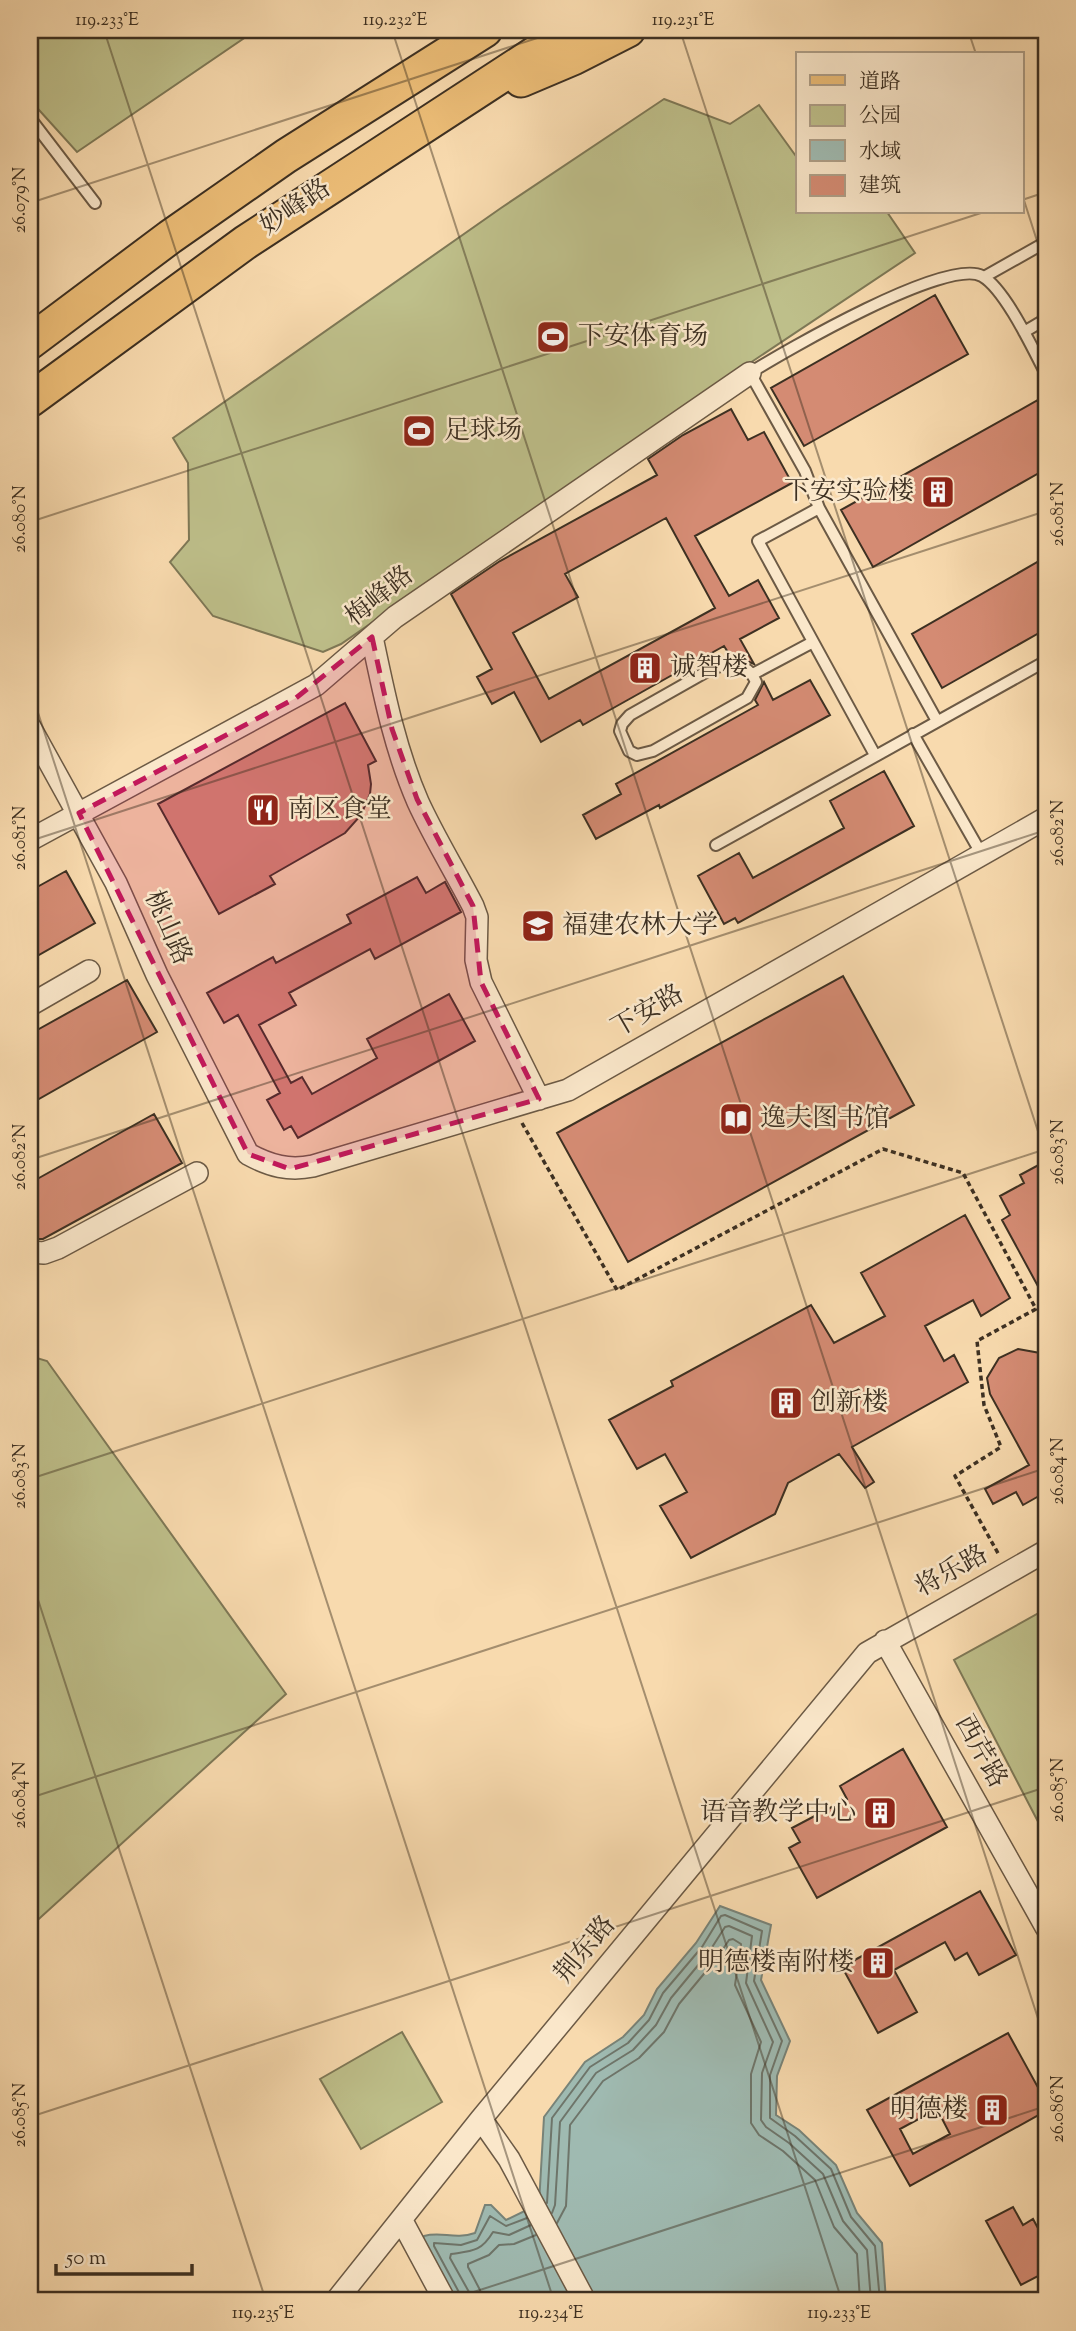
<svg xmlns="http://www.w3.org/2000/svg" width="1076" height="2331" viewBox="0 0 1076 2331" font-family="'Sorts Mill Goudy','Noto Serif SC',serif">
<rect width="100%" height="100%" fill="#f8daae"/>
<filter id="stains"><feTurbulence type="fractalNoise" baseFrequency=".00286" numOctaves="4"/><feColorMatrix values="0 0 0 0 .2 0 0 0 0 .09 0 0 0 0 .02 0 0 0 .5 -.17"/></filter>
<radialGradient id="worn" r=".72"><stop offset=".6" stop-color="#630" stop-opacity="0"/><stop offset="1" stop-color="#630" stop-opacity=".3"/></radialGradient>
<!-- green -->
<path fill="#bebf8a" stroke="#7e7856" stroke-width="2" d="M30 30H256L77 152 30 100Z
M664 99 730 124 759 105 798 159V212H887L915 253 663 421 341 644 323 652 213 616 170 562 189 540 188 463 173 438 501 208Z
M30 1356 47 1361 286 1694 30 1927Z
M1046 1609V1837L954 1660Z
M402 2032 442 2102 361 2149 320 2079Z"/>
<!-- water -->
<path fill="#9fbab1" stroke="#788378" stroke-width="2" d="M720 1906 771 1925 761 1980 790 2041 777 2076 776 2115 799 2130 836 2165 857 2213 882 2243 886 2301H456L422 2241 424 2236C442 2231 454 2240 475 2233L485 2205H491L506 2220 539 2204 544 2117 585 2062 623 2037 644 2015 657 1989 696 1943Z"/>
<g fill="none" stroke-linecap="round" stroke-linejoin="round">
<!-- shore -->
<path stroke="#6e756a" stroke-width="2" d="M547 2203 552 2118 590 2067 628 2043 649 2020 663 1993 702 1947 721 1916 725 1915 762 1931 754 1981 782 2041 770 2075V2118L795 2136 831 2169 851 2217 875 2246 880 2301
M552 2213 555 2205 560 2122 596 2073 633 2050 656 2025 671 1998 709 1952 725 1927 729 1926 752 1936 746 1983 773 2042 762 2073 761 2120 766 2127 789 2143 823 2174 843 2221 867 2250 871 2301
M557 2223 566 2206 570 2125 603 2081 639 2058 664 2032 679 2004 717 1958 729 1940 733 1939 741 1944 735 1985 761 2042 751 2074V2123L759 2135 783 2151 815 2180 834 2227 857 2254 860 2301
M462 2301 461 2296 434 2246V2243L461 2245 477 2240 490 2216 506 2226 527 2218
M471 2301 469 2292 450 2258 451 2254C472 2251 481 2252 493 2232L509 2235 531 2225
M481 2301 480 2290 468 2267V2264L489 2255 499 2245 514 2244 536 2235"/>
</g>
<!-- building -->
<path fill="#d48b73" stroke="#3d3022" stroke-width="2" fill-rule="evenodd" d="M935 295 968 354 804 446 771 388Z
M1038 400 1046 416V469L873 567 841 510Z
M731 409 748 440 764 432 792 483 695 536 729 596 758 580 779 618 740 639 754 664 742 659 731 657 724 646 583 725 580 720 541 742 514 692 492 704 477 677 492 669 451 594 500 561 657 475 648 459 683 435ZM666 518 715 608 549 699 513 633 578 597 565 574Z
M1046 557V629L942 688 912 634Z
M810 680 830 715 660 808 659 805 596 839 583 815 621 794 616 784 758 705 755 700 764 682 773 700Z
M345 703 376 761 368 765 371 784 370 794 361 815 345 833 270 876 275 884 219 914 158 804Z
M884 771 914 826 738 923 735 918 724 924 698 876 739 853 753 878 844 828 830 801Z
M66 871 95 923 30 960V891Z
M417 877 426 893 445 882 461 912 375 959 370 949 289 993 296 1005 259 1025 291 1083 302 1077 312 1094 377 1058 367 1039 449 994 475 1041 298 1138 291 1126 284 1130 267 1100 280 1093 238 1015 224 1023 207 993 273 957 276 963 351 923 347 915Z
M843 976 914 1105 628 1262 557 1133Z
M127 980 157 1032 30 1104V1034Z
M154 1114 182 1163 43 1239H38L30 1225V1183Z
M1046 1161V1301L1002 1220 1010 1215 1000 1196 1024 1183 1020 1175Z
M965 1215 1010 1298 981 1316 973 1300 925 1326 944 1361 954 1355 968 1382 852 1447 874 1482 865 1488 839 1454 788 1483 775 1514 691 1558 660 1506 687 1492 665 1454 637 1469 609 1420 673 1386 671 1381 811 1305 834 1343 885 1316 861 1273Z
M1018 1349 1040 1353 1046 1359V1492L1023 1505 1016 1492 993 1504 985 1489 1029 1465 990 1394 987 1378 999 1358Z
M903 1749 947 1827 817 1898 789 1848 800 1842 792 1828 847 1799 840 1786Z
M980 1891 1016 1955 979 1975 967 1953 955 1960 945 1942 894 1970 917 2012 878 2033 842 1967Z
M1008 2033 1046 2102V2111L910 2186 867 2110ZM937 2109 950 2134 913 2154 900 2129Z
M1013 2207 1023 2225 1033 2219 1046 2243V2272L1021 2285 986 2221Z"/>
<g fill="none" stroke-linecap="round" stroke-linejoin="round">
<defs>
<path id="service" d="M30 118 95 203
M984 277 1046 242
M1024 332 1046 319
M819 508 758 541 875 755
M725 665C740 665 750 667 756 682L747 698 653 751 637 755 629 751 620 731 622 724 630 715 713 668Z
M753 674 813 642
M937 721 819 508 805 471 750 373C785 351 947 257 982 276 1005 289 1033 349 1046 374
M913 734 982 855
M716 845 1046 661"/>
<path id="minor" d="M372 637C384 694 395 749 418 802 434 837 455 871 473 906L477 917 476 960 481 982 539 1099
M30 727 116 883 157 975 248 1154C270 1166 289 1171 313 1166L568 1090 1046 818
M30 840 316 685 395 617 750 373
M30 1005 89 971
M30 1252 44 1253 58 1248 197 1173
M885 1641 1046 1927
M481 2119 509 2159 585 2301
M402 2221 445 2301
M336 2301 481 2119 867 1653 1046 1551"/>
<path id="primary" d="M521 80 573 58 628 30
M30 342 170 237 286 156 485 30
M30 400 246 242 571 30"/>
</defs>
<!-- service casing -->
<use href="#service" stroke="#6c5a45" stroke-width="14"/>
<!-- minor casing -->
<use href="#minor" stroke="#6c5a45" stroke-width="24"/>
<!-- primary casing -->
<use href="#primary" stroke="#3d3022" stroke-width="37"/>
<!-- path -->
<path stroke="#3d3022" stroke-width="3.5" stroke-dasharray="5 3.5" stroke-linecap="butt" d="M522 1123 617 1290 883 1149 963 1173 1036 1309 977 1341 984 1405 1001 1447 955 1476 999 1555"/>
<!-- service -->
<use href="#service" stroke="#fae7ca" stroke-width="10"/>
<!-- minor -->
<use href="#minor" stroke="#fae7ca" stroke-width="21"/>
<!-- primary -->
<use href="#primary" stroke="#ecbd77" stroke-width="33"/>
</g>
<!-- marked area -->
<path fill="#c2185b" fill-opacity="0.2" stroke="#c2185b" stroke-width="5" stroke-dasharray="14 9" stroke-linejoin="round" d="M372 637 392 729 417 799 473 906 481 982 539 1099 290 1169 248 1154 79 813 296 698Z"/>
<!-- ticks -->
<path fill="none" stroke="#3d3022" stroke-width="2" stroke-opacity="0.45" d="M104 30 842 2301M392 30 1046 2043M680 30 1046 1156M968 30 976 54M1022 194 1046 269M1022 200 1046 192M30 203 562 30M30 522 984 212M30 688 554 2301M30 841 1046 511M30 1160 1046 830M30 1479 1046 1149M30 1575 266 2301M30 1798 1046 1468M30 2117 1046 1787M446 2301 1046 2106"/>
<!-- icons -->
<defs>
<symbol id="stadium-square" viewBox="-11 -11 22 22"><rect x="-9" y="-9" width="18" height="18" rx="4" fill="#8f2418" stroke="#fae7ca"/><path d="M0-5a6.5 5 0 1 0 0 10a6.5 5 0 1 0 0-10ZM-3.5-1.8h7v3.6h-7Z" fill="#fff"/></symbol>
<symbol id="building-square" viewBox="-11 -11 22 22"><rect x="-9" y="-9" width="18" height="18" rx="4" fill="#8f2418" stroke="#fae7ca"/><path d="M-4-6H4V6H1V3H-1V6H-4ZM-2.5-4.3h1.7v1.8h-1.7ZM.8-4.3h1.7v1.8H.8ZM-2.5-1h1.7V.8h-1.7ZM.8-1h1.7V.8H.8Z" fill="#fff"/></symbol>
<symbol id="restaurant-square" viewBox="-11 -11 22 22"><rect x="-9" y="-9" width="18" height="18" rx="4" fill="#8f2418" stroke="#fae7ca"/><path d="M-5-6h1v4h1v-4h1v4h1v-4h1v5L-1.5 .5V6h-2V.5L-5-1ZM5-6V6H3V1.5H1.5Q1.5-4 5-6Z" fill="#fff"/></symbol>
<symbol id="university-square" viewBox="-11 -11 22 22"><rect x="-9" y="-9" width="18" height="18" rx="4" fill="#8f2418" stroke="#fae7ca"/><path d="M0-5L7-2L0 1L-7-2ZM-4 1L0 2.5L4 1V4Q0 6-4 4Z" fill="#fff"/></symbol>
<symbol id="library-square" viewBox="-11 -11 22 22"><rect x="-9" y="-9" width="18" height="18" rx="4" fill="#8f2418" stroke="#fae7ca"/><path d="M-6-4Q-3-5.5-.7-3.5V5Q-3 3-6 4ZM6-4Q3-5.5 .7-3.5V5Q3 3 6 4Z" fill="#fff"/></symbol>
</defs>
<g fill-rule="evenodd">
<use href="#stadium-square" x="534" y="318" width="38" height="38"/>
<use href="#stadium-square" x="400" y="412" width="38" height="38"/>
<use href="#building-square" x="919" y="473" width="38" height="38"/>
<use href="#building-square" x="626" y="649" width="38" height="38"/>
<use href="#restaurant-square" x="244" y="791" width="38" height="38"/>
<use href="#university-square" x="519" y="907" width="38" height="38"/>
<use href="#library-square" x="717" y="1100" width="38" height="38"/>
<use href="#building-square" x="767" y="1384" width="38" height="38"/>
<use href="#building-square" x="861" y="1794" width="38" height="38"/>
<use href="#building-square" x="859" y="1944" width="38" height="38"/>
<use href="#building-square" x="973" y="2091" width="38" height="38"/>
</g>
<g text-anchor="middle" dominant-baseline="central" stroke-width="5" stroke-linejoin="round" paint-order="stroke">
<!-- street labels -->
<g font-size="26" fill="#3d3022" stroke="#fae7ca">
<text transform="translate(296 208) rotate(-34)">妙峰路</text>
<text transform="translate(380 597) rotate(-39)">梅峰路</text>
<text transform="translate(167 928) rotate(66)">桃山路</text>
<text transform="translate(648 1012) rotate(-30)">下安路</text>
<text transform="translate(952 1572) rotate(-29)">将乐路</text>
<text transform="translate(980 1752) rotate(61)">西芹路</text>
<text transform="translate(586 1950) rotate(-50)">荆东路</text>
</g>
<!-- poi labels -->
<g font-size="26" fill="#3d3022" stroke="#fae7ca" text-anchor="start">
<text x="578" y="337">下安体育场</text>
<text x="444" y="431">足球场</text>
<text x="914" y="492" text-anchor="end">下安实验楼</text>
<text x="670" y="668">诚智楼</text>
<text x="288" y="810">南区食堂</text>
<text x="562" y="926">福建农林大学</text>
<text x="760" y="1119">逸夫图书馆</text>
<text x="810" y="1403">创新楼</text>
<text x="856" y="1813" text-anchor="end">语音教学中心</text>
<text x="854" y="1963" text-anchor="end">明德楼南附楼</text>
<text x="968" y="2110" text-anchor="end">明德楼</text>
</g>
</g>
<!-- margin -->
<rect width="1076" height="2331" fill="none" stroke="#f8daae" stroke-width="77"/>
<!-- legend -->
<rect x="796" y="52" width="228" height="161" fill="#fae7ca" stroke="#ae9e87" stroke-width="2"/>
<rect x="810" y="75" width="35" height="10" fill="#ecbd77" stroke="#ae9e87" stroke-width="2"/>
<text x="859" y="88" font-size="21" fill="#3d3022">道路</text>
<rect x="810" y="105" width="35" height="21" fill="#bebf8a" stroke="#ae9e87" stroke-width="2"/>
<text x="859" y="122" font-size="21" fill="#3d3022">公园</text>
<rect x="810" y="140" width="35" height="21" fill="#9fbab1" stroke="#ae9e87" stroke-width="2"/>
<text x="859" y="158" font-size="21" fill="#3d3022">水域</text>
<rect x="810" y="175" width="35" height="21" fill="#d48b73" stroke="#ae9e87" stroke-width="2"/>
<text x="859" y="192" font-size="21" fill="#3d3022">建筑</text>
<!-- scale -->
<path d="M56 2264v10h136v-10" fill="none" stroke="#3d3022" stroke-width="3.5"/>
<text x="66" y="2264" font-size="21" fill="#3d3022" stroke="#fae7ca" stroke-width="5" paint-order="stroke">50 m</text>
<rect x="38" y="38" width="1000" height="2254" fill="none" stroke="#3d3022" stroke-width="2.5"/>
<g font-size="18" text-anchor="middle" fill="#3d3022">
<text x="107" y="25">119.233°E</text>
<text x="395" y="25">119.232°E</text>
<text x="683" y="25">119.231°E</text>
<text transform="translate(19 200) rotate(-90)" y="6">26.079°N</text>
<text transform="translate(1057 514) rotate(-90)" y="6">26.081°N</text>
<text transform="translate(19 519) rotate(-90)" y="6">26.080°N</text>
<text transform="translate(1057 833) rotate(-90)" y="6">26.082°N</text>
<text transform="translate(19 838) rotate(-90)" y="6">26.081°N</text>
<text transform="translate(1057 1152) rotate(-90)" y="6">26.083°N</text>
<text transform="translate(19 1157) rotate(-90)" y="6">26.082°N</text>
<text transform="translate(1057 1471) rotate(-90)" y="6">26.084°N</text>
<text transform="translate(19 1476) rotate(-90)" y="6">26.083°N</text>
<text transform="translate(1057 1790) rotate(-90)" y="6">26.085°N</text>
<text transform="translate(19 1795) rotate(-90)" y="6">26.084°N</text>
<text transform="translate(1057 2109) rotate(-90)" y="6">26.086°N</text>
<text transform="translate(19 2115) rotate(-90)" y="6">26.085°N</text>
<text x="263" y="2318">119.235°E</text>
<text x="551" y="2318">119.234°E</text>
<text x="839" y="2318">119.233°E</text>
</g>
<rect width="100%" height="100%" filter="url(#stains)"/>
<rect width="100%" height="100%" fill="url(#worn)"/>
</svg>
